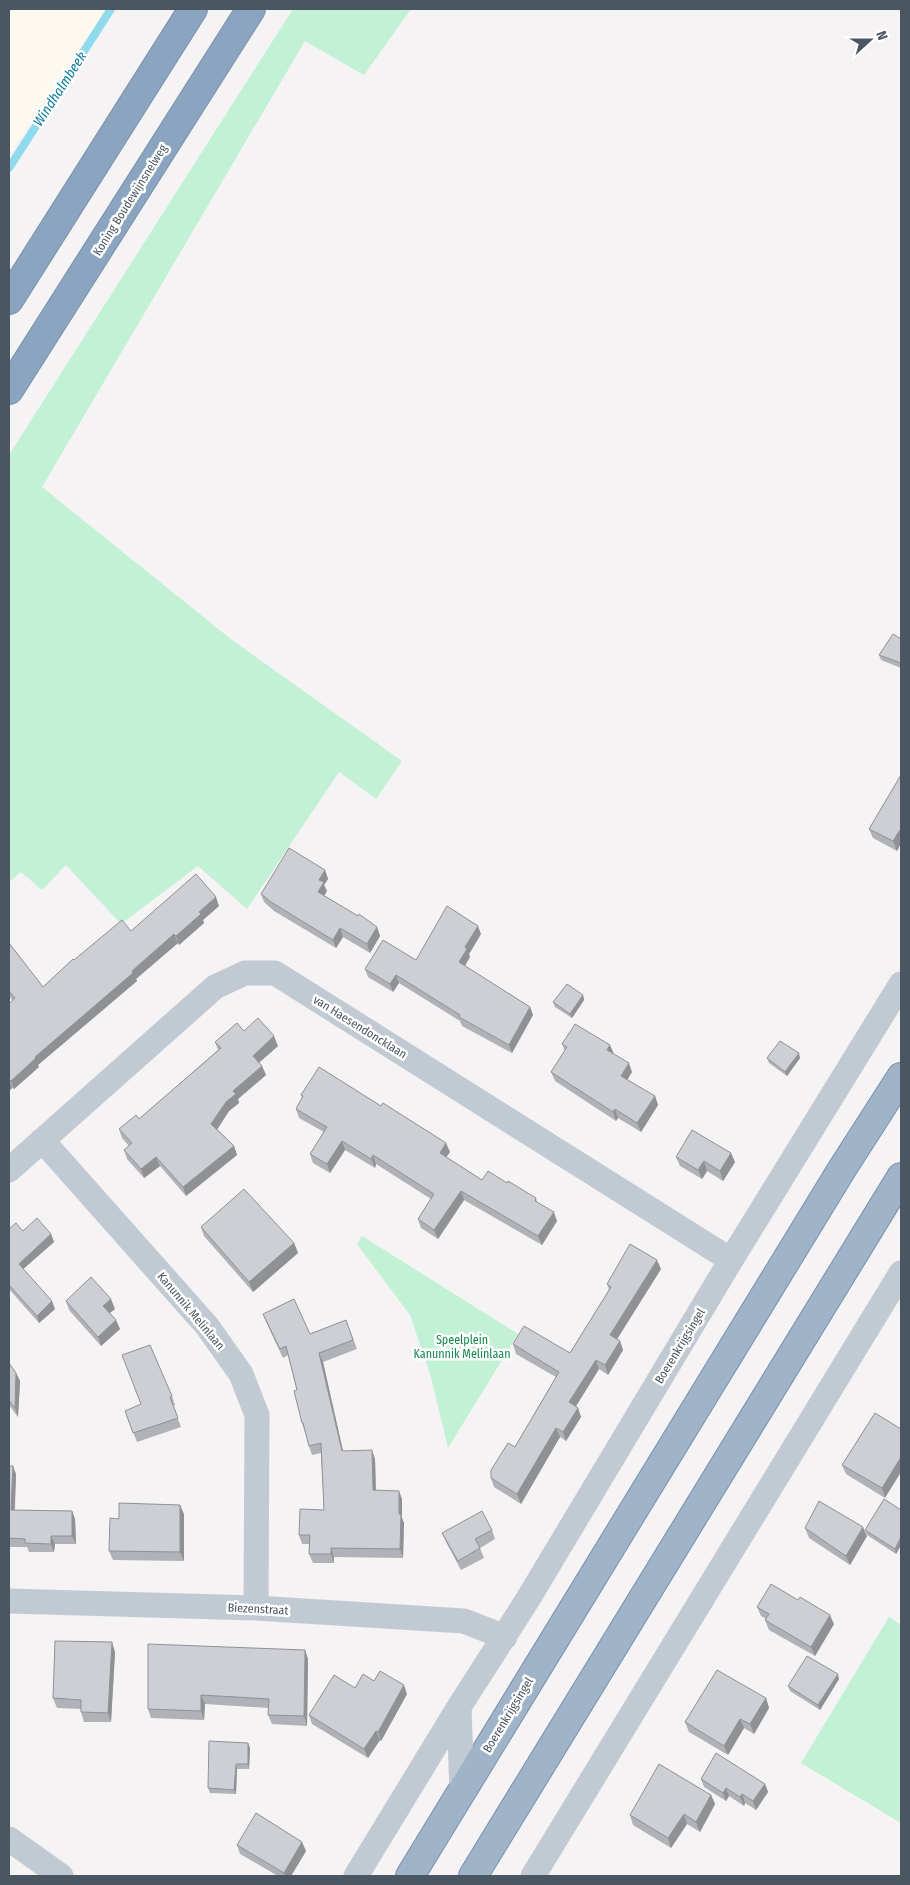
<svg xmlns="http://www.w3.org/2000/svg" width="910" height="1885" viewBox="0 0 910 1885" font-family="'Fira Sans Condensed',sans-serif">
<rect width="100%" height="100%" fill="#f5f3f3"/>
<!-- commercial -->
<path fill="#fdf9ef" d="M9 9H106L9 155Z"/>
<!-- green -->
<path fill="#c3f1d5" d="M293 9H411L364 75 305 41 42 487 232 640 402 761 376 799 339 772 247 909 198 866 121 924 66 865 42 890 21 872 9 882V455Z
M362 1236 518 1334 448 1448 431 1377 410 1315 357 1244Z
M889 1617 901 1625V1823L801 1763Z"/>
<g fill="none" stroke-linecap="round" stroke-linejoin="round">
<!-- stream -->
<path stroke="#90daee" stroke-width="8" d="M9 168 111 9"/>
<defs>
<path id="trunk" d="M410 1876 842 1169 901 1077
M473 1876 901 1177"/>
<path id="motorway" d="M9 300 193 9
M9 390 251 9"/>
</defs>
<!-- trunk casing -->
<use href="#trunk" stroke="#7690ad" stroke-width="30"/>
<!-- motorway casing -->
<use href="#motorway" stroke="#7690ad" stroke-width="30"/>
<!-- minor -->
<path stroke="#c1cad2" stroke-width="25" d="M42 1140 207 1326 241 1374 257 1415 256 1608
M9 1170 215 987 245 973H275L731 1260
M9 1601 256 1608 464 1621 505 1637
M459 1707 462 1793
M9 1839 61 1876
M356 1876 459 1707 528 1599 731 1260 901 984
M533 1876 901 1273"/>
<!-- trunk -->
<use href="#trunk" stroke="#9fb4c9" stroke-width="28"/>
<!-- motorway -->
<use href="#motorway" stroke="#8ba5c1" stroke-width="28"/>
</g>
<!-- wall -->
<path fill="#b0b2b7" d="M901 639V668L881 660 879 655Z
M901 775V843L897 851 873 838 869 829Z
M325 870 328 879 324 885 327 891 324 896 377 927 380 936 370 953 343 937 336 948 274 911 264 902 261 894Z
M219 906 203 920 204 923 179 945 178 943 136 979 137 981 38 1065 39 1067 14 1089 12 1088 9 1091 13 1001 9 996V943L43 987 74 960 131 931Z
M481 934 469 954 470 957 465 966 530 1007 533 1015 512 1053 462 1026 460 1021 399 983 393 992 368 977 365 969 416 960Z
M583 995 584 1000 572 1018 555 1007 553 1002Z
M244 1031 278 1046 259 1063 262 1066 266 1075 238 1099 239 1103 229 1111 217 1129 234 1146 237 1155 186 1196 160 1166 144 1178 127 1159 124 1150 129 1146 122 1138 119 1129 139 1119 218 1050 215 1042Z
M562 1044 613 1053 632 1072 627 1080 655 1096 658 1105 641 1132 618 1118 616 1121 555 1081 551 1072 565 1051Z
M767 1058H800L787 1076 769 1063Z
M301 1095 450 1152 446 1157 482 1180 507 1183 536 1198 537 1202 557 1221 542 1245 464 1200 438 1239 421 1228 418 1219 431 1199 376 1164 375 1168 345 1150 330 1173 313 1163 310 1154 324 1132 299 1118 296 1109 302 1098Z
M676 1157 735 1162 723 1181 707 1171 702 1179 680 1166Z
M201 1227 294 1243 298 1253 253 1292 204 1236Z
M9 1229 51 1234 54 1242 23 1269 55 1309 39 1323 9 1289Z
M661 1269 617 1339 620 1341 623 1350 608 1375 599 1369 576 1406 578 1408 581 1417 566 1441 560 1437 521 1504 494 1487 491 1478 515 1447 556 1377 516 1354 513 1344 570 1353 609 1290 607 1284Z
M66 1301 115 1309 110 1313 116 1320 120 1329 101 1346 69 1310Z
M263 1314 310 1334 346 1320 357 1349 323 1362 343 1451 375 1459 376 1490 402 1499V1518L404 1523 403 1558 334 1557V1563H313L309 1554V1544H302L299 1535 324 1510 321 1453 312 1455 309 1446 306 1432H305L302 1423 297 1390 288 1355 283 1358 266 1322Z
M9 1363 16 1373 20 1381 18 1417 9 1405Z
M172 1396 175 1405 173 1406 181 1427 137 1442 125 1411Z
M875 1413 885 1498 846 1474 842 1465Z
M9 1466 16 1474 15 1510 72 1511 75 1519 76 1544H55L54 1552H29L27 1547H9Z
M901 1510V1545L896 1554 867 1535 865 1530Z
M184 1514V1561L113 1560 109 1551Z
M805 1528 867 1536 850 1565 809 1538Z
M492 1530 495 1539 480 1548 484 1558 461 1570 446 1542 442 1533Z
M757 1607 834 1624 815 1656 769 1630 765 1620 766 1619 761 1616Z
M305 1650 308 1659 307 1726 272 1724 268 1715 269 1708 205 1704 204 1720 151 1718 148 1709Z
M115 1652 111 1722H84L81 1712V1709L57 1708 53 1698Z
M839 1679 820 1710 790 1691 788 1686Z
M374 1681 407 1694 381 1741 380 1740 368 1758 312 1724 309 1715 355 1688Z
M766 1698 769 1708 754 1734 744 1728 728 1755 689 1732 685 1722Z
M248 1743 250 1748 249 1769H237L236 1794 210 1793 208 1788Z
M701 1779 765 1784 768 1792 756 1810 745 1803 744 1806 729 1796 726 1801 704 1787Z
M711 1795 715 1804 700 1832 687 1824 671 1848 633 1825 630 1815Z
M237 1845 306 1851 291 1876H278L240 1854Z"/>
<!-- shaded-wall -->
<path fill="#909195" d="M900 830 901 834V843L897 851 893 841Z
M325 870 328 879 324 885 327 891 321 901 318 892 319 880Z
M216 897 219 906 203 920 204 923 179 945 176 936 199 912Z
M478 926 481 934 469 954 470 957 462 970 459 962 465 947Z
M377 927 380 936 370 953 367 944Z
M340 928 343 937 336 948 333 940Z
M174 934 178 943 136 979 137 981 38 1065 39 1067 14 1089 11 1081 35 1057Z
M396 975 399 983 393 992 390 984Z
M583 995 584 1000 572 1018 570 1014Z
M530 1007 533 1015 512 1053 509 1045Z
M274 1036 278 1046 256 1065 253 1056Z
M610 1045 614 1054 607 1050Z
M799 1053 800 1058 787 1076 785 1072Z
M629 1063 632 1072 624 1085 621 1076Z
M262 1066 266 1075 238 1099 239 1103 229 1111 215 1133 211 1124 233 1091Z
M9 1079 12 1088 9 1091Z
M655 1096 658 1105 641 1132 637 1123Z
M615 1109 618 1118 616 1121 613 1112Z
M342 1141 345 1150 330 1173 327 1164Z
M446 1143 450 1152 443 1162 440 1153Z
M234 1146 237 1155 186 1196 183 1187Z
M731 1153 735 1162 723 1181 720 1171Z
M373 1155 376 1164 375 1168 371 1159Z
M156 1157 160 1166 144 1178 141 1169Z
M704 1161 707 1171 702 1179 698 1170Z
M461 1191 464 1200 438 1239 434 1230Z
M554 1212 557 1221 542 1245 538 1236Z
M51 1234 54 1242 21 1271 19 1264Z
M294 1243 298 1253 253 1292 249 1282Z
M657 1260 661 1269 614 1344 610 1335Z
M111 1299 115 1309 107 1315 103 1306Z
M52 1301 55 1309 39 1323 37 1316Z
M116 1320 120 1329 101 1346 98 1337Z
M620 1341 623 1350 608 1375 605 1365Z
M319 1353 323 1362 345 1460 342 1451Z
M596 1360 599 1369 573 1411 569 1402Z
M16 1373 20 1381 18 1417 15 1408Z
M578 1408 581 1417 566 1441 563 1432Z
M556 1428 560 1437 521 1504 517 1494Z
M372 1450 375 1459 376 1499 373 1490Z
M901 1457V1472L885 1498 882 1488Z
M13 1466 16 1474 14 1519 11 1510Z
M399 1491 402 1499V1518L404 1523 403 1558 400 1549Z
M180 1505 184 1514V1561L180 1552Z
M72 1511 75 1519 76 1544 72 1536Z
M863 1527 867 1536 850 1565 846 1556Z
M51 1536 55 1544 54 1552 51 1544Z
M901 1537V1545L896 1554 895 1549Z
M331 1548 334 1557V1563L331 1554Z
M830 1615 834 1624 815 1656 811 1647Z
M112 1642 115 1652 111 1722 108 1713Z
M305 1650 308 1659 307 1726 304 1716Z
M838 1674 839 1679 820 1710 818 1705Z
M404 1685 407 1694 381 1741 378 1732Z
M201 1695 205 1704 204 1720 201 1711Z
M766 1698 769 1708 754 1734 750 1724Z
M740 1719 744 1728 728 1755 724 1746Z
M376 1731 380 1740 368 1758 364 1749Z
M248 1743 250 1748 249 1769 248 1764Z
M236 1764 237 1769 236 1794 234 1790Z
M765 1784 768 1792 756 1810 753 1801Z
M726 1788 729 1796 726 1801 723 1793Z
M742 1794 745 1803 744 1806 740 1797Z
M711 1795 715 1804 700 1832 696 1822Z
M684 1814 687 1824 671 1848 668 1838Z
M302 1842 306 1851 291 1876H285L284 1873Z"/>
<!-- building -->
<path fill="#cdcfd5" stroke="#909195" d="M893 634 901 639V663L879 655Z
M901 775V831L900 830 893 841 869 829Z
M289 848 325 870 319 880 324 882 318 892 358 916 359 914 377 927 367 944 340 928 333 940 271 902 261 894Z
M196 874 216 897 199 912 201 914 176 936 174 934 132 971 133 973 35 1057 36 1058 11 1081 9 1079V1004L15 998 9 991V943L43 987 73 959 74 960 122 920 131 931Z
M447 906 478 926 465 947 467 949 459 962 530 1007 509 1045 459 1017 460 1015 396 975 390 984 365 969 383 940 416 960Z
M567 984 583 995 570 1014 553 1002Z
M258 1018 274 1036 253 1056 262 1066 233 1091 236 1094 226 1102 211 1124 234 1146 183 1187 156 1157 141 1169 124 1150 132 1143 119 1129 136 1115 139 1119 221 1048 215 1042 237 1023 244 1031Z
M575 1024 610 1045 607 1050 629 1063 621 1076 655 1096 637 1123 615 1109 613 1112 551 1072 567 1047 562 1044Z
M780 1041 799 1053 785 1072 767 1058Z
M319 1067 381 1106 383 1103 446 1143 440 1153 482 1180 488 1171 507 1183 508 1181 536 1198 535 1201 554 1212 538 1236 461 1191 434 1230 418 1219 434 1194 373 1155 371 1159 342 1141 327 1164 310 1154 327 1127 296 1109 303 1096 301 1095Z
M692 1130 731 1153 720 1171 704 1161 698 1170 676 1157Z
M244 1189 294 1243 249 1282 201 1227Z
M37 1218 51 1234 19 1264 52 1301 37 1316 9 1285V1229L16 1223 23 1231Z
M630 1244 657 1260 610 1335 620 1341 605 1365 596 1360 569 1402 578 1408 563 1432 556 1428 517 1494 491 1478V1470L508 1443 515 1447 559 1372 513 1344 524 1326 570 1353 611 1287 607 1284Z
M91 1277 111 1299 103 1306 116 1320 98 1337 66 1301Z
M294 1299 310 1334 346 1320 353 1340 319 1353 342 1451 372 1450 373 1490 399 1491V1514H401L400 1549 331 1548V1554H309L310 1535H299L300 1509 324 1510 321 1443 309 1446 303 1423H302L294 1391 297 1390 286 1346 280 1349 263 1314Z
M150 1345 172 1396 170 1397 178 1418 133 1433 125 1411 141 1404 122 1355Z
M9 1363 16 1373 15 1408 9 1400Z
M875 1413 901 1429V1457L882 1488 842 1465Z
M9 1466H13L11 1510 72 1511V1536H51V1544L25 1543V1539L9 1538Z
M884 1499 901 1510V1537L895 1549 865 1530Z
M819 1501 863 1527 846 1556 805 1528Z
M119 1503 180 1505V1552L109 1551 110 1518 119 1519Z
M482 1511 492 1530 475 1539 480 1548 458 1561 442 1533Z
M771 1584 798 1600 800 1597 830 1615 811 1647 765 1620 769 1614 757 1607Z
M55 1641 112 1642 108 1713 81 1712V1700L53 1698Z
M148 1644 305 1650 304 1716 268 1715 269 1699 201 1695V1711L148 1709Z
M807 1656 838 1674 818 1705 788 1686Z
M717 1670 766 1698 750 1724 740 1719 724 1746 685 1722Z
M380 1671 404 1685 378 1732 376 1731 364 1749 309 1715 334 1675 355 1688 363 1674 374 1681Z
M209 1741 248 1743V1764H236L234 1790 208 1788Z
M716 1753 765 1784 753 1801 742 1794 740 1797 726 1788 723 1793 701 1779Z
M659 1764 711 1795 696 1822 684 1814 668 1838 630 1815Z
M256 1813 302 1842 284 1873 237 1845Z"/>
<g text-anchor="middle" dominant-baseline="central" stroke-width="5" stroke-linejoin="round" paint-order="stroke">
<!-- street labels -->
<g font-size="12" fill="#4a5661" stroke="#fff">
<text transform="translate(130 200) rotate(-58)">Koning Boudewijnsnelweg</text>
<text transform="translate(360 1027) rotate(32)">van Haesendoncklaan</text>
<text transform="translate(191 1311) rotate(50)">Kanunnik Melinlaan</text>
<text transform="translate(680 1346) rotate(-59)">Boerenkrijgsingel</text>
<text transform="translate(258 1609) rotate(3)">Biezenstraat</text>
<text transform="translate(508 1715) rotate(-59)">Boerenkrijgsingel</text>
</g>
<!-- park labels -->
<g font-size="12" fill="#17864f" stroke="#fff">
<text x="462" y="1340">Speelplein<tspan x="462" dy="14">Kanunnik Melinlaan</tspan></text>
</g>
<!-- water labels -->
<g font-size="14" font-style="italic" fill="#0c7c9b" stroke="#fff">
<text transform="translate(60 89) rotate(-57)">Windhalmbeek</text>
</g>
</g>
<!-- border -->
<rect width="910" height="1885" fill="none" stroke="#4a5661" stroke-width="20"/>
<!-- north arrow -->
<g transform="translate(870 40) rotate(69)" stroke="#ffffff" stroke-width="4" paint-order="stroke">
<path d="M0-4L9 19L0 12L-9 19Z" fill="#4a5661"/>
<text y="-8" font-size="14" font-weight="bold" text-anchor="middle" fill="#4a5661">N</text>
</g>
</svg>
